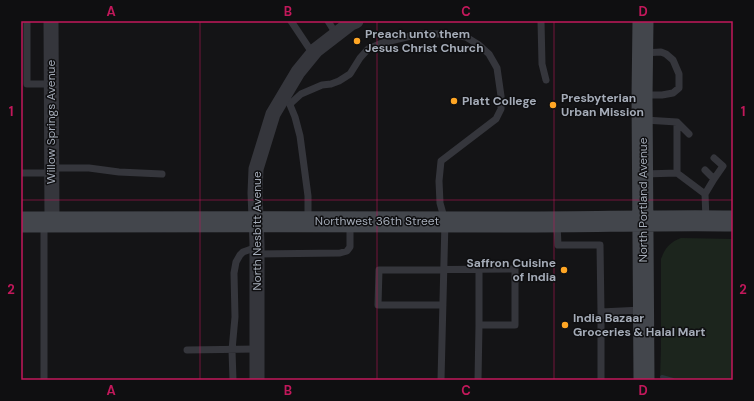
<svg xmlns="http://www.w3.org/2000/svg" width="754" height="401" viewBox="0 0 754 401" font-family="'DM Sans',sans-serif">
<rect width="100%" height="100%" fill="#141416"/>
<!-- green -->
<path fill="#1c251d" d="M681 238 733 239V380H660L661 348V259C665 248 670 242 681 238Z"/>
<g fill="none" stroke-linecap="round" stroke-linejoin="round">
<!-- stream -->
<path stroke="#29353b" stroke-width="4" d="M662 377 673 380"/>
<!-- lane -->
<path stroke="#35363c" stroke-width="7" d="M27 21V84H51
M291 21 313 54
M328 21 336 34
M541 21 542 64 546 80
M643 53 661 52 666 54 673 60 679 74V88L673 93 662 95H645
M288 100 295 117 300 136 308 196V219
M290 104 301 94 322 85 331 84 339 81 350 74 360 58 368 49 382 43 419 34H445L466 37 479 45 489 54 497 68 501 96V109L496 119 441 161 439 181 440 203 445 221 441 380
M645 120 677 122 689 134
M52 168H89L119 172 162 174
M705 170 714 179
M21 173H52
M677 173 705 194
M645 174 677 173V122
M706 219 705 194 714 179 723 166 714 158
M44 224V380
M557 224 558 245H600L601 312 642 310
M257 254 340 253 347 251 350 247V223
M443 305H378L379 270 515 269V325H479V269
M601 312V380
M187 350 257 349
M233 380 232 350 235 317 234 273 236 262 240 255 243 252 257 247
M478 380 479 325"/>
<!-- street -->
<path stroke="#35363c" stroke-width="15" d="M51 21 52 222
M257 380V244L255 193 256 169 273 114 298 72 316 50 351 23 356 21"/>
<!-- secondary -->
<path stroke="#43464c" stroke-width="21" d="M643 21 642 97 644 380
M21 222C190 222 360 221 529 222 597 222 665 220 733 221"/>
</g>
<!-- grid -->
<path fill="none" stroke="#c2185b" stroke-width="1" stroke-opacity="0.55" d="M200 21V380M377 21V380M554 21V380M21 200H733"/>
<!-- markers -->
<g fill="#ffa624" stroke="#0f0f11" stroke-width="1.5">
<circle cx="357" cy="41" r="4"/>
<circle cx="454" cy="101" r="4"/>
<circle cx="553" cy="105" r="4"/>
<circle cx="564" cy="270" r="4"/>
<circle cx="565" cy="325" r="4"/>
</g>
<g text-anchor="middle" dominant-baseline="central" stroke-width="3" stroke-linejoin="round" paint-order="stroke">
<!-- poi labels -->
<g font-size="12" font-weight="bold" fill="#a5acb8" stroke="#0f0f11" text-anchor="start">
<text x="365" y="34">Preach unto them<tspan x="365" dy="14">Jesus Christ Church</tspan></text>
<text x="561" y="98">Presbyterian<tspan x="561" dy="14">Urban Mission</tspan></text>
<text x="462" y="101">Platt College</text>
<text x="556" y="263" text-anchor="end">Saffron Cuisine<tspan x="556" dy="14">of India</tspan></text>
<text x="573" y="318">India Bazaar<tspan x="573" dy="14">Groceries &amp; Halal Mart</tspan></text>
</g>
<!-- street labels -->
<g font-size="12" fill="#a5acb8" stroke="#0f0f11">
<text transform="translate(51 122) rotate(-90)">Willow Springs Avenue</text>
<text transform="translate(643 200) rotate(-90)">North Portland Avenue</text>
<text x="377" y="221">Northwest 36th Street</text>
<text transform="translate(257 231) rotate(-90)">North Nesbitt Avenue</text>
</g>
</g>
<!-- border -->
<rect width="754" height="401" fill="none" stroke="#0f0f11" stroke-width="44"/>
<rect x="22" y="22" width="710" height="357" fill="none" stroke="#c2185b" stroke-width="1.5"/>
<g font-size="13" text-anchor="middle" font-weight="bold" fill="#c2185b">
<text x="111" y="16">A</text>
<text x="288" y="16">B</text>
<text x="466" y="16">C</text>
<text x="643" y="16">D</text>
<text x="11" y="116">1</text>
<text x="743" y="116">1</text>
<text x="11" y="294">2</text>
<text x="743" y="294">2</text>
<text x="111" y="395">A</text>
<text x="288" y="395">B</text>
<text x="466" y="395">C</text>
<text x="643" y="395">D</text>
</g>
</svg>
